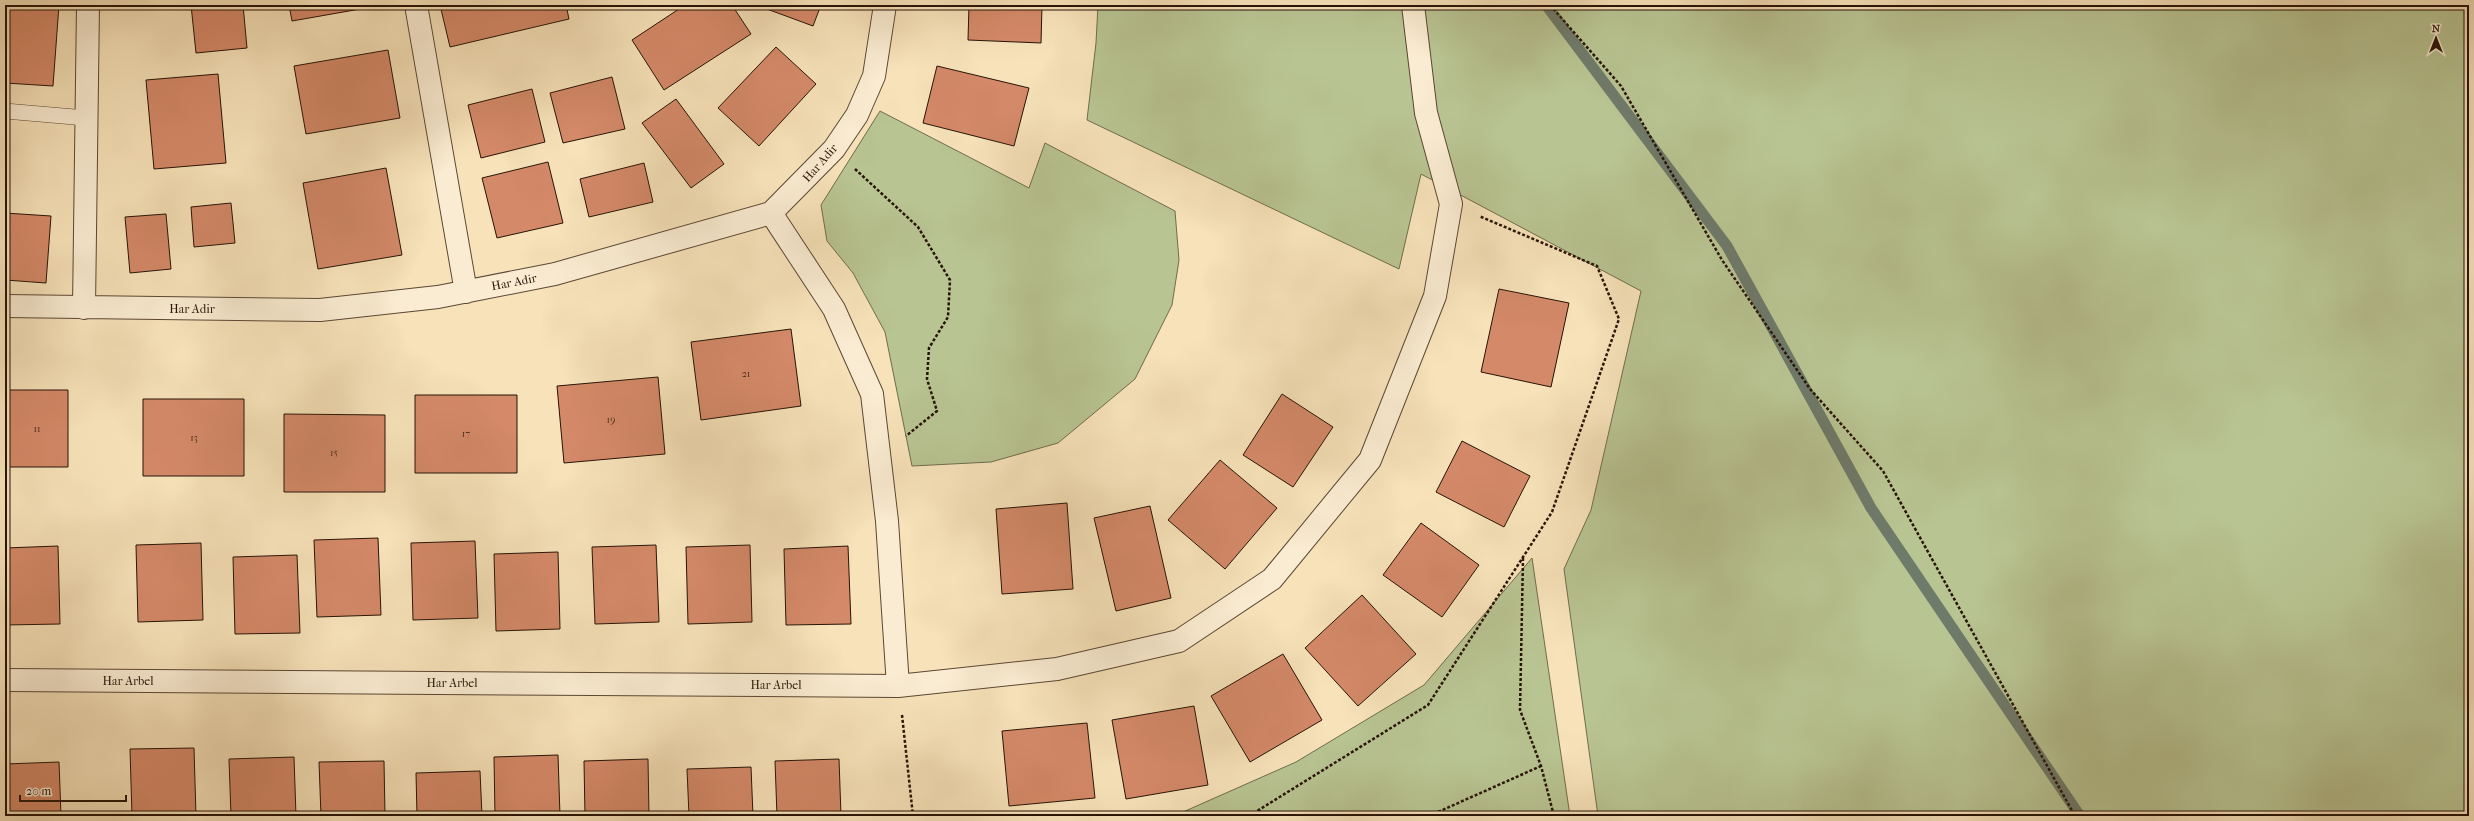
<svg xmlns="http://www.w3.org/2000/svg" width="2474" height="821" viewBox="0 0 2474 821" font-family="'IM FELL French Canon',serif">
<rect width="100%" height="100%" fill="#f7e2b9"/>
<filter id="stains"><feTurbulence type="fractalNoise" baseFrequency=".005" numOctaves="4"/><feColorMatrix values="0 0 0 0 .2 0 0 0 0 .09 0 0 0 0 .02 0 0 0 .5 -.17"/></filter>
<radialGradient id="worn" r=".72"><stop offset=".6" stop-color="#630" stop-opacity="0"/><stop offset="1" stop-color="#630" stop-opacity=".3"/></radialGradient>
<!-- green -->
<path fill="#b8c492" stroke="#706c4c" d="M1098 5H2469V816H1598L1564 569 1591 510 1641 291 1421 174 1399 269 1087 120 1096 43Z
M880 111 1029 188 1045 143 1175 211 1179 260 1172 305 1135 379 1058 443 991 462 912 466 885 332 853 273 827 241 821 205Z
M1532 558 1570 816H1174L1296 762 1424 685Z"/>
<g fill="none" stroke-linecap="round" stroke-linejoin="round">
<!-- stream -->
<path stroke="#6e7a6a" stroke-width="11" d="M1546 5 1727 246 1871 508 2080 816"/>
</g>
<!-- building -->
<path fill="#d48968" stroke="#271307" d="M5 5H59L53 86 5 83Z
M191 5H243L247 48 196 53Z
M289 5H383L292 21Z
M440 5H566L569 19 450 47Z
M685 5H732L751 34 664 90 632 40Z
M756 5H821L813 26Z
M969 5H1042L1041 43 968 40Z
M776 47 816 84 759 146 718 108Z
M388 50 400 118 306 134 294 66Z
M937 66 1029 88 1014 146 923 123Z
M218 74 226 163 154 169 146 80Z
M612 77 625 129 563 143 550 93Z
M532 89 545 142 481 158 468 105Z
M676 99 724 164 691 188 642 123Z
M548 162 563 223 497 238 482 178Z
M644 163 653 202 589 217 580 179Z
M386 168 402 255 318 269 303 183Z
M231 203 235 243 194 247 191 207Z
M5 213 51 216 46 283 5 280Z
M166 214 171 269 130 273 125 217Z
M1499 289 1569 303 1551 387 1481 372Z
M791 329 801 406 701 420 691 342Z
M658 377 665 454 564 463 557 386Z
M5 390H68V467H5Z
M1282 394 1333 427 1293 487 1243 455Z
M415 395H517V473H415Z
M143 399H244V476H143Z
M284 414 385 415V492H284Z
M1462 441 1530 476 1504 527 1436 492Z
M1220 460 1277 508 1225 569 1168 520Z
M1067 503 1073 589 1002 594 996 509Z
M1150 506 1171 598 1116 611 1094 518Z
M1421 523 1479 565 1442 617 1383 575Z
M378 538 381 615 317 617 314 540Z
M475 541 478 618 413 620 411 543Z
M201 543 203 620 138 622 136 545Z
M656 545 659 622 595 624 592 547Z
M750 545 752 622 688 624 686 547Z
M58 546 60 624 5 625V548Z
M848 546 851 624 786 625 784 549Z
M558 552 560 629 496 631 494 554Z
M297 555 300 633 235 634 233 557Z
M1362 595 1416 654 1358 706 1305 648Z
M1283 654 1322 720 1250 762 1211 696Z
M1194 706 1208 785 1126 799 1112 720Z
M1087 723 1095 798 1009 806 1002 731Z
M194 748 196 816H132L130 749Z
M558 755 560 816H495L494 757Z
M294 757 296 816H231L229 759Z
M648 759 649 816H585L584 761Z
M839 759 841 816H777L775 761Z
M384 761 385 816H321L319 762Z
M59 762 61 816H5V764Z
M751 767 753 816H689L687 769Z
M480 771 482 816H417L416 773Z"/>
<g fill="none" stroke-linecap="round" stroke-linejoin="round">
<defs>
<path id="lane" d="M5 111 86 118"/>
<path id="street" d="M416 5 466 292
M771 213 834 309 872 394 887 521 898 686
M5 306 320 310 438 297 555 274 771 213 834 149 857 115 874 76 885 5
M84 308 88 5
M5 680 898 686 1057 669 1179 641 1272 579 1370 460 1435 296 1451 204 1426 113 1413 5"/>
</defs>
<!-- lane casing -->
<use href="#lane" stroke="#5b4734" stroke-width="16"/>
<!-- street casing -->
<use href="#street" stroke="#5b4734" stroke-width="24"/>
<!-- path -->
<path stroke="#271307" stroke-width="2.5" stroke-dasharray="3 2" stroke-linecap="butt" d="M1550 5 1621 86 1722 260 1810 389 1883 471 2075 816
M855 169 918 227 950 280 948 317 929 348 927 379 937 411 906 436
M1523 558 1520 710 1541 766 1554 816
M902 715 913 816
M1258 811 1272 816
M1249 816 1428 705 1552 512 1619 319 1597 266 1479 216
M1429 816 1541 766"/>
<!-- lane -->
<use href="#lane" stroke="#faecd2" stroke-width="15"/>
<!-- street -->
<use href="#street" stroke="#faecd2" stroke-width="22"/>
</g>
<g text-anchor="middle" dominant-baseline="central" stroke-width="3.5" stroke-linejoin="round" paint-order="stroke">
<!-- number labels -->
<g font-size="10" fill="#52301f">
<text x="746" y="374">21</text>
<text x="611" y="420">19</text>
<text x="37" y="429">11</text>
<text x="466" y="434">17</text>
<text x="194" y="438">13</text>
<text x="334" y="453">15</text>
</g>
<!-- street labels -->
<g font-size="12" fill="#271307" stroke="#faecd2">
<text transform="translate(820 163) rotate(-49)">Har Adir</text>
<text transform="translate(514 282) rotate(-11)">Har Adir</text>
<text x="192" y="309">Har Adir</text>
<text x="128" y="681">Har Arbel</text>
<text x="452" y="683">Har Arbel</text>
<text x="776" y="685">Har Arbel</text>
</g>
</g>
<!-- margin -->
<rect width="2474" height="821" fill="none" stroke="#f7e2b9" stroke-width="20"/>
<rect x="6" y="6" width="2462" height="809" fill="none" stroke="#271307" stroke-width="2"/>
<rect x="10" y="10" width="2454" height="801" fill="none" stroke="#271307"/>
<!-- north arrow -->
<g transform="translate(2436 38)" stroke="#faecd2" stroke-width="3" paint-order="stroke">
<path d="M0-3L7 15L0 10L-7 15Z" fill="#271307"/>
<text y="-6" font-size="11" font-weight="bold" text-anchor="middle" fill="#271307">N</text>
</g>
<!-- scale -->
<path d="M20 795v6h106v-6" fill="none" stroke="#271307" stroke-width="2"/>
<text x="26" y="795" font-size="12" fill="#271307" stroke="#faecd2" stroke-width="3" paint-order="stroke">20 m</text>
<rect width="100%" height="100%" filter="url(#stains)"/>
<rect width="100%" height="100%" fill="url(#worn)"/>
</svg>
